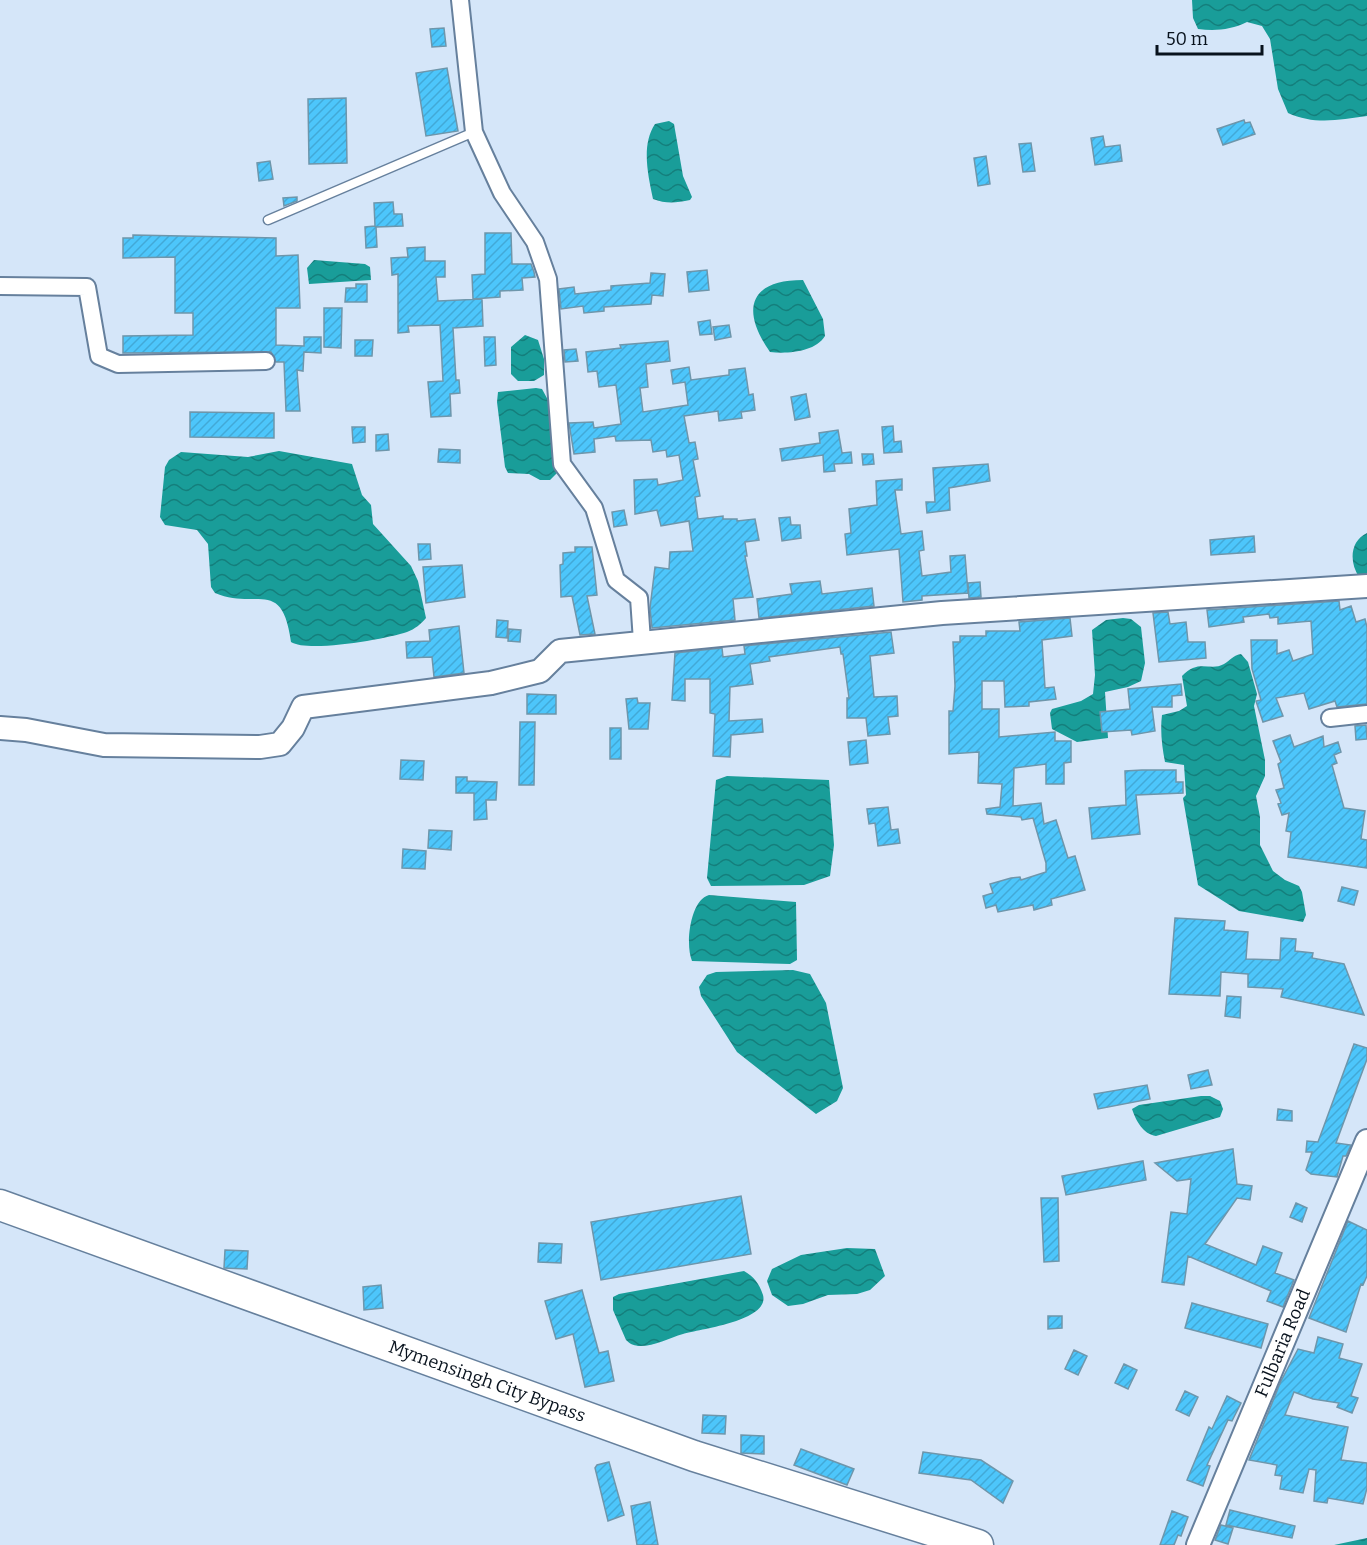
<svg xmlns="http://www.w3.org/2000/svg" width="1367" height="1545" viewBox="0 0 1367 1545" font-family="Bitter,serif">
<defs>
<pattern id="water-waves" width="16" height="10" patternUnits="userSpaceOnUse" patternTransform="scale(1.5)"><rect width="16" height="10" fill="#199d99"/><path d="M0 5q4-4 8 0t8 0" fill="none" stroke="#147f7c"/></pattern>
<pattern id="building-hatch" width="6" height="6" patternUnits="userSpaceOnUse" patternTransform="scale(1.5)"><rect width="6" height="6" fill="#4dc6fb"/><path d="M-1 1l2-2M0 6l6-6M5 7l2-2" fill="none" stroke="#42a9d7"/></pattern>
</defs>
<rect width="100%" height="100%" fill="#d5e6f9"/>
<!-- water -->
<path fill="url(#water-waves)" d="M1192 0H1367V116C1339 120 1314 125 1288 113L1278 89 1270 39 1262 26 1247 22C1231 30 1215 31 1198 29L1193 18Z
M669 121 674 124 683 176 692 197 690 200C676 203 666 204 653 199 648 175 641 145 655 124Z
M314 260 365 264 370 267 371 280 309 284 307 268Z
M803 280 823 319 825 336C815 352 788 354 770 352 741 311 748 280 803 280Z
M525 335 538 340 544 359V375L534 381H518L511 374V347Z
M536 388 542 389 548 400 557 473 550 480H540L529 474 508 473 505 467 497 402 498 392Z
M279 451 352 464 362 495 371 505 373 524 411 566 418 581 426 618C421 624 415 629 407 632 387 639 308 653 291 642 282 576 256 611 215 593L211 587 208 544 197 530 165 525 160 517 165 467 169 460 181 452 248 457Z
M1367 533V579L1359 577C1349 562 1350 541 1367 533Z
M1123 618 1131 619 1141 627 1145 663 1141 681 1128 687 1105 692 1108 738 1077 742 1052 729 1050 713 1052 709 1081 701 1093 694 1095 675 1092 630 1106 620Z
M1241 654 1248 662 1257 694 1254 706 1265 760V776L1256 796 1260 817V845L1273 871 1285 880 1299 886 1302 892 1306 915 1303 922 1239 911 1198 885 1183 798 1186 795 1184 765 1165 762C1162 747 1160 730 1162 715L1179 711 1187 706 1182 676C1199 658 1210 672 1224 664 1231 660 1232 656 1241 654Z
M727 776 829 780 834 845 830 876 804 885 711 886 707 878 716 780Z
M709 895 796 902 797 960 790 964 692 961C685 945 690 900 709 895Z
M793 970 810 974 826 1003 843 1088 837 1101 816 1114 737 1052 701 996 699 987 707 975 716 972Z
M1201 1096H1210L1220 1101 1223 1109 1220 1117 1156 1136C1143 1134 1136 1121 1132 1109L1139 1105Z
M847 1248 875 1249 885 1276 870 1290 857 1294 828 1295 803 1304 788 1306 772 1295 767 1281 772 1269 801 1255Z
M744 1271C754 1277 759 1283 763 1295 770 1321 701 1329 683 1334 669 1338 653 1347 638 1346 633 1345 630 1344 626 1340L613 1310V1297L619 1294Z
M1367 1538V1545H1334Z"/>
<!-- building -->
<path fill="url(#building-hatch)" stroke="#6e96ab" stroke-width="1.5" d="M444 28 446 46 432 47 430 29Z
M447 68 458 131 426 136 416 73Z
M346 98 347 163 309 164 308 99Z
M1244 120 1245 123 1250 122 1255 134 1223 145 1217 129Z
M1103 136 1105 147 1120 145 1122 161 1095 165 1091 138Z
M1031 143 1035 171 1023 172 1019 144Z
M986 156 990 184 978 186 974 158Z
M270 161 273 179 259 181 257 163Z
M297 197V201L284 206 283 198Z
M393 202 394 214H402L403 226 376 227 377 247 366 248 365 227 375 226 374 203Z
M485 233H511L512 264H531L534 272 535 277 522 278 523 290 500 291V297L473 299 472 275 485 274Z
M133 235 276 238V256L298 255 300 308H276V345L304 346V337H321V353L304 352 303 371 297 370 300 411H286L284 362H276L271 352 123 353V336L193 335V313H175V257L123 258V238H133Z
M425 247V261H445V277H436L438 301 482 299 483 326 453 328 456 380H459L460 393 450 394 451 416 431 417 428 382 443 381 440 325 408 326 409 332 398 333V274L392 275 391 258 408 257 407 248Z
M707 270 709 290 689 292 687 272Z
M651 273 665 274 663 296 652 295 651 304 604 307V311L584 313 583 306 561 309 559 289 574 287 575 294 611 290V286L650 283Z
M356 284H367V302H345L346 288H356Z
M324 308H342L341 348 324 347Z
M710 320 712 334 700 335 698 322Z
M729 325 731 337 715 340 713 327Z
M484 337H495L496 365 485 366Z
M355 340H373L372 356H355Z
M668 341 670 361 646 364 648 387 640 388 643 412 688 405 685 382 673 384 671 370 689 367 691 380 729 375V370L745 368 749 395 753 394 755 410 741 412 742 418 719 421 718 411 684 416 689 443 695 442 698 459 693 460 700 496 695 497 698 519 723 516V519H737V521L755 519 759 540 745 542 747 556H745L753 597 733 599 735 620 652 628 650 608 655 567 669 569 670 552 693 551 689 521 661 526 657 510 635 514 634 480 657 479 658 485 683 480 679 455 667 457 666 450 653 452 651 440 616 441 615 436 594 439 595 452 574 454 569 423 593 422 594 428 621 424 616 385 599 387 597 371 588 372 586 352 621 348 620 345Z
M576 349 578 361 565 362 564 350Z
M806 394 810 417 795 420 791 397Z
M190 412 274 413V438L190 437Z
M893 426 894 442 901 441 902 452 884 453 882 427Z
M352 427H365V442L353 443Z
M838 430 842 453 851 452 852 463 834 464 835 471 824 472 823 455 782 461 780 449 820 443 819 433Z
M388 434 389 450 376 451V435Z
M439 449 460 450V463L438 462Z
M862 454H873L874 464 863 465Z
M988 464 990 481 949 488 950 510 927 513 926 502H935L933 468Z
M902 479V490H895L901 534 922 531 924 550 919 551 922 576 951 572 950 556 965 555 968 593 922 596V600L903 602 899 549 847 555 845 534 851 533 849 509 877 505 876 481Z
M624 510 627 525 614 527 612 512Z
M790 517 791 525H800L801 538 782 541 779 518Z
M1254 536 1255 552 1211 555 1210 540Z
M418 544H430L431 559 419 560Z
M575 547H592L597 595 587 596 595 634 580 635 572 596 561 597 560 565 563 564V553L575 552Z
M462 565 465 597 426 603 423 567Z
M820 581 822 594 872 588 874 606 759 618 757 599 792 594 790 584Z
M980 582 981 597 969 598 968 583Z
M1339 601 1340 610 1351 606 1356 622 1365 619 1367 627V704L1337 707 1335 701 1309 709 1304 693 1276 698 1283 716 1263 722 1256 701 1261 700 1252 669 1251 640H1277V654L1289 650 1293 661 1313 654 1311 621 1278 624V617L1270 618 1269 614 1243 617 1244 622 1209 627 1207 610Z
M1168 612 1170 624 1186 622 1188 642H1205L1206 658 1159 662 1153 613Z
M1070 618 1072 636 1042 640 1045 688 1054 687 1056 699 1029 702V706L1005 707 1004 681H982V709H999V737L1055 732V741H1071V762L1064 763V784H1046V764L1014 768 1013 806 1041 803 1044 824 1056 820 1068 858 1075 856 1085 890 1051 899 1052 905 1034 910 1033 905 998 912 996 905 986 908 983 896 993 893 990 884 1011 878 1020 877 1021 880 1046 872V863L1033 818 1022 820 1021 817 987 814 986 809 1000 807 1002 784 978 783 979 752 949 754V711H953L955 686 953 642H960V636H986V631H1020L1019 622Z
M497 620 508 621 507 638 496 637Z
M459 626 464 673 434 677 432 657 407 658 406 642 430 641 429 630Z
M509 629 521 630 520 642 508 641Z
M891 632 894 653 870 656 874 697 897 696 898 716 888 717 890 734 868 736 866 718H847V698H849L843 654H841L840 647 769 657 770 661 750 664 753 684 730 687 729 721 762 719 763 732 731 735 730 757 713 756 715 714 710 713V679H685V701L672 700 675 653 722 648 723 657 745 654 744 646Z
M1181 684 1182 695 1172 696V707H1152L1155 731 1132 735 1131 730 1102 732 1100 712 1130 709 1128 689Z
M527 694 556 695V714H527Z
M637 698 638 703H650L648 729H629L626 699Z
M520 722H535L534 785H519Z
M1366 725 1367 739 1356 740 1355 726Z
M610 728H621V759H610Z
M1290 735 1294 747 1323 736 1324 747 1338 742 1341 752 1334 755 1337 763 1332 765 1344 808 1365 811 1361 839 1367 840V868L1288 857 1291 832 1286 831 1289 813 1282 815 1278 804 1281 803 1276 790 1284 788 1278 764 1281 762 1273 741Z
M866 740 868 763 850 765 848 742Z
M401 760 424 761 423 780 400 779Z
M1142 770H1176V782H1183V793L1136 795 1140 834 1092 839 1089 808 1126 805 1125 771Z
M456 777H467V781L497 782 496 800H486L487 819 474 820V793H456Z
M888 807 891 830 898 829 900 843 878 846 875 823 869 824 867 809Z
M429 830 452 831 451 850 428 848Z
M403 849 426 851 425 869 402 868Z
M1342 887 1358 891 1354 905 1338 901Z
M1175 918 1225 921 1224 930 1248 932 1246 959 1280 960 1281 938 1296 939 1295 951 1313 953 1312 958 1344 964 1364 1015 1281 997 1283 989 1248 987V974L1221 972 1220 996 1169 994Z
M1227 996 1241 997 1240 1018 1225 1016Z
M1354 1044 1367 1048V1059L1336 1143 1351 1145 1346 1156H1343L1337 1177 1311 1174 1306 1170 1312 1152H1306L1307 1141 1318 1142Z
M1208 1070 1212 1085 1191 1089 1188 1075Z
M1147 1085 1150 1099 1098 1109 1094 1094Z
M1278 1109 1292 1111V1121L1277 1120Z
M1233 1149 1237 1184 1252 1186 1250 1200 1237 1198 1205 1244 1256 1265 1263 1246 1282 1253 1275 1273 1294 1280 1283 1307 1267 1301 1271 1291 1188 1256 1184 1285 1162 1282 1171 1212 1187 1214 1191 1179 1177 1181 1155 1163Z
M1143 1161 1146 1180 1066 1195 1062 1176Z
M741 1196 751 1254 601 1280 591 1222Z
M1041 1198H1058L1059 1261 1044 1262Z
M1296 1203 1307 1208 1302 1222 1290 1217Z
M1348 1221 1367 1230V1276L1363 1285 1361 1284 1346 1332 1309 1318Z
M539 1243 562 1244 561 1263 538 1262Z
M225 1250 248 1251 247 1269 224 1268Z
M381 1285 383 1308 364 1310 363 1287Z
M582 1290 599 1353 608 1351 614 1381 585 1387 573 1334 556 1339 545 1301Z
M1192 1303 1268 1324 1261 1348 1185 1328Z
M1048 1316H1062V1328L1048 1329Z
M1318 1337 1343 1344 1339 1358 1362 1364 1351 1396 1358 1398 1352 1413 1337 1407 1339 1403 1313 1399 1294 1392 1285 1415 1348 1427 1341 1460 1367 1463V1488L1363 1504 1328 1498 1327 1503 1314 1501 1316 1470 1309 1469 1303 1493 1280 1489 1282 1476 1275 1475 1277 1465 1249 1460 1281 1381 1298 1349 1314 1353Z
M1074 1350 1087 1356 1078 1375 1065 1369Z
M1124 1364 1137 1370 1128 1389 1115 1383Z
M1185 1391 1198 1397 1189 1416 1176 1410Z
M1227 1396 1241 1403 1232 1421 1228 1420 1207 1465 1210 1466 1203 1486 1187 1480 1209 1427 1212 1429Z
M703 1415 726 1416 725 1434 702 1433Z
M741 1435 764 1436V1454L741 1453Z
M801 1449 854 1469 847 1485 794 1465Z
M923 1452 981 1460 1013 1481 1003 1503 971 1480 919 1473Z
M609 1462 624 1515 608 1521 595 1468 597 1465Z
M650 1502 658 1545H637L631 1506Z
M1230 1510 1295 1526 1292 1538 1226 1525Z
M1172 1511 1188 1517 1181 1536 1178 1535 1174 1545H1160Z
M1221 1525 1233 1528 1228 1544 1215 1540Z"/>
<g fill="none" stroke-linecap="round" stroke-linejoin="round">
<defs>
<path id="lane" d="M268 220 474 132"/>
<path id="street" d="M460 0 474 132 502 193 535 242 548 279 562 464 594 508 616 580 639 598 642 641
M0 286 87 287 99 356 118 364 266 361
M1330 718 1367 714"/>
<g id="secondary">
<path d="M0 728 26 730 104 745 260 747 280 744 293 728 303 707 491 683 540 671 560 651 942 613 1367 586"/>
<path id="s1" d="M1198 1545 1367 1141"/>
</g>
<g id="highway">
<path id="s2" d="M0 1205 694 1456 978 1545"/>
</g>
</defs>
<!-- lane casing -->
<use href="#lane" stroke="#66809d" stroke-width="11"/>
<!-- street casing -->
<use href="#street" stroke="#66809d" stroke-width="20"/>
<!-- secondary casing -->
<use href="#secondary" stroke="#66809d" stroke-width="26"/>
<!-- highway casing -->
<use href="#highway" stroke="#66809d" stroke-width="33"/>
<!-- lane -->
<use href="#lane" stroke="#fff" stroke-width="8"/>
<!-- street -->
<use href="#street" stroke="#fff" stroke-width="16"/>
<!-- secondary -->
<use href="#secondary" stroke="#fff" stroke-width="22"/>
<!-- highway -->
<use href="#highway" stroke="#fff" stroke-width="30"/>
</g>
<g text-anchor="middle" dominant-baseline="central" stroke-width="6" stroke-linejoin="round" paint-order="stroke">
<!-- street labels -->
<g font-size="18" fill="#08121d" stroke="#d5e6f9">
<text stroke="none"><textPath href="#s1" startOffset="219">Fulbaria Road</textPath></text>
<text stroke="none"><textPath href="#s2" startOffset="518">Mymensingh City Bypass</textPath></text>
</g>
</g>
<!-- scale -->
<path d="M1157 45v9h105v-9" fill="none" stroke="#08121d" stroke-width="3"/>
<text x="1166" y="45" font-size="18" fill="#08121d" stroke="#d5e6f9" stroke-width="4.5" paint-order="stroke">50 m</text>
</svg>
